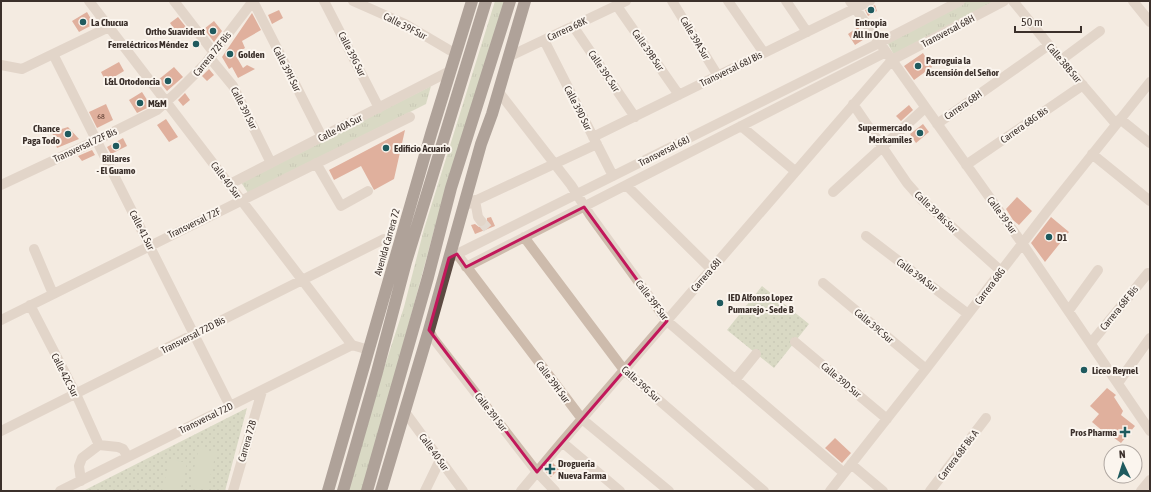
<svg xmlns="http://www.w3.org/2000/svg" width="1151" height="492" viewBox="0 0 1151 492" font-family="'Asap Condensed',sans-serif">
<defs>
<pattern id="grass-tufts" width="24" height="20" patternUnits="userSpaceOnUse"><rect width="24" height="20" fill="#b8c4a0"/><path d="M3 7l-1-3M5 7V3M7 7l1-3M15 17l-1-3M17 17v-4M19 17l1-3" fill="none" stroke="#97a083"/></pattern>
<pattern id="park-dots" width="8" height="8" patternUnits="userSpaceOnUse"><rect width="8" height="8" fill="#b8c4a0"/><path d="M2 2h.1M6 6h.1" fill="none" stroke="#97a083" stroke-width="1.8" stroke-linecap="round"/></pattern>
</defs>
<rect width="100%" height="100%" fill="#f4ebe1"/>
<!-- grass -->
<path fill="url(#grass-tufts)" d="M495 1H505L434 230 394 379 362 491H347L371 408 404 307 424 229Z
M966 1H998L894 55 887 42Z
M431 86 426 104 248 193 241 182Z"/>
<!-- park -->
<path fill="url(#park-dots)" d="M762 286 809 324 774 368 727 330Z
M247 408 225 491H83Z"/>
<!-- garden -->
<path fill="#b8c4a0" d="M199 448 216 453 207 490 190 485Z
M170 459 187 463 180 491H162Z"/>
<!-- building -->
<path fill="#c8694b" d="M875 5 877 11 868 16 865 10Z
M279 10 283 18 272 24 268 15Z
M87 12 94 24 79 32 72 21Z
M252 13 261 30 242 41 245 48 239 52V53L236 56 243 68 247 65 255 69 238 78 232 67 229 69 222 57Z
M178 17 186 27 177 33 170 23Z
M214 21 222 31 214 42 204 29Z
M858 27 866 38 855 45 848 34Z
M923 53 932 67 914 80 904 66Z
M119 62 124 71 106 82 101 72Z
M174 67 183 77 167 91 158 80Z
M209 69 214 75 207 81 202 76Z
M142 92 151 106 137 113 129 100Z
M185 93 190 100 183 106 178 100Z
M106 104 113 120 97 128 89 112Z
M909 105 913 110 901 121 896 116Z
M166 119 178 137 169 142 157 125Z
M923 124 929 132 916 143 910 134Z
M68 127 79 139 57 148 52 132Z
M405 130 394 179 374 190 361 166 334 180 329 170Z
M123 138 127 146 111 154 107 147Z
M92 150 95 155 82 161 78 156Z
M1017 197 1032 211 1019 225 1013 220 1006 209Z
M491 217 495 226 475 234 471 225 475 224 479 227 485 226 487 223V218Z
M1051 217 1069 232 1045 262 1031 243Z
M1107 388 1116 395 1114 397 1123 411 1121 415 1135 426 1121 443 1106 432 1105 433 1092 422 1099 414 1090 406Z
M835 438 851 453 842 463 825 448Z
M553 463 559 469 551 477 546 472Z"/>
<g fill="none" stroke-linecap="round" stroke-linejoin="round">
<!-- minor-tunnel -->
<path stroke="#cfc6bd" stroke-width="10" stroke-dasharray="10 5" stroke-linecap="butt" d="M481 221 488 229"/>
<!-- minor -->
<path stroke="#cdbbac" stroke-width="10" d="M89 1 352 345 369 350
M174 1 214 53
M253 1 322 137
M324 1 379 108
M353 1 405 24 456 54
M672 1 718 76
M728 1 764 53
M786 1 807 32
M850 1 1022 243 1150 431
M1013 1 1061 60 1116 124
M1133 1 1150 22
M617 6 679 95
M573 26 635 117
M544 40 613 176
M53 54 230 406
M508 57 626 1
M210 58 233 86 271 163
M1061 60 1100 31
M1 65 22 69 109 27
M498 91 571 185 590 215 667 321 844 473
M853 104 907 183 922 200 1001 271
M1120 119 1150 143
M937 124 1049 45
M741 126 795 171
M593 137 870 1
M1092 154 1150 201
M316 163 341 206 368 191
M966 165 1083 85
M230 184 450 71
M1 185 97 140 157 110 176 93 205 64 253 1
M626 185 711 269
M833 192 925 108
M475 200 478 217 481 221
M464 206 597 144
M866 236 968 314
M524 237 624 370 764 491
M34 249 53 294
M457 254 582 419 669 491
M449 258 879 43 960 1
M466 267 886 52
M823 283 926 369
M30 305 76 394 99 445 82 458 79 466 81 481
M1069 310 1098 270
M1 320 410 117
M429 330 433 338 537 472 555 491
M795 342 887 419
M1091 343 1148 273
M735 380 756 354
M1118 383 1150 338
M405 412 463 491
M1 431 384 239
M562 442 620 491
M99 445 118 447 123 449 128 457
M851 464 883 491
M60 491 352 345
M233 491 262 391
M425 491 440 460
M521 491 562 442 892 60 1004 1
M830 491 926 369 1048 210 1150 82
M930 491 986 418
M1141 491 1150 480"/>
<!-- highway -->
<path stroke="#5c4a42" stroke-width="12" d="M328 491 431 134 472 1
M343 491 377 372 406 262 486 1
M367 491 428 277 451 188 510 1
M381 491 429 330 481 144 492 114 525 1"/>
</g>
<!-- marked area -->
<path d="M0 0H1151V492H0ZM584 207 667 321 537 472 429 330 449 258 457 254 466 267Z" fill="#f4ebe1" fill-opacity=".55" fill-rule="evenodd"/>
<path fill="none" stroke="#c2185b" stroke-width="3" stroke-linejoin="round" d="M584 207 667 321 537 472 429 330 449 258 457 254 466 267Z"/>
<!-- markers -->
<g fill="#1f5a5e" stroke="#fbf5ee" stroke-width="1.5">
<circle cx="871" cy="10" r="4"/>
<circle cx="83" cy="22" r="4"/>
<circle cx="213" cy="31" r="4"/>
<circle cx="196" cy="44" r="4"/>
<circle cx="230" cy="54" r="4"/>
<circle cx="918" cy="66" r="4"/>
<circle cx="168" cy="81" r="4"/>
<circle cx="140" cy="103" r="4"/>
<circle cx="920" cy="133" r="4"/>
<circle cx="68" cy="134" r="4"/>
<circle cx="116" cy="146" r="4"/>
<circle cx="386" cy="148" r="4"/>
<circle cx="1049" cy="237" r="4"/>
<circle cx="720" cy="303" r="4"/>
<circle cx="1084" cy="370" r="4"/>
<path d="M1123 426h4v4h4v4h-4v4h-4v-4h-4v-4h4z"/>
<path d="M548 463h4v4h4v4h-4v4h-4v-4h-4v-4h4z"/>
</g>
<g text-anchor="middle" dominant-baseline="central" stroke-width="4" stroke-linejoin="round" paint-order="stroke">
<!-- number labels -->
<g font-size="8" fill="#5e3e33">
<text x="101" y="116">68</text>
</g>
<!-- poi labels -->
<g font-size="10" font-weight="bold" fill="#3b302b" stroke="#fbf5ee" text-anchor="start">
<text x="91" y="22">La Chucua</text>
<text x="871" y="22" text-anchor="middle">Entropia<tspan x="871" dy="12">All In One</tspan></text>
<text x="205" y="31" text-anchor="end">Ortho Suavident</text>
<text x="188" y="44" text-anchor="end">Ferreléctricos Méndez</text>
<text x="238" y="54">Golden</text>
<text x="926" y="60">Parroguia la<tspan x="926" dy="12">Ascensión del Señor</tspan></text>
<text x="160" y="81" text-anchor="end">L&amp;L Ortodoncia</text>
<text x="148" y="103">M&amp;M</text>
<text x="912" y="127" text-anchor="end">Supermercado<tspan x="912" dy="12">Merkamiles</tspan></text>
<text x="60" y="128" text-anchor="end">Chance<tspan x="60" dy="12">Paga Todo</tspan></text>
<text x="394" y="148">Edificio Acuario</text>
<text x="116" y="158" text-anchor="middle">Billares<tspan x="116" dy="12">- El Guamo</tspan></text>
<text x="1057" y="237">D1</text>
<text x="728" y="297">IED Alfonso Lopez<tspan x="728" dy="12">Pumarejo - Sede B</tspan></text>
<text x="1092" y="370">Liceo Reynel</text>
<text x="1117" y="432" text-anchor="end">Pros Pharma</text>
<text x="558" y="463">Drogueria<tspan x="558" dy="12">Nueva Farma</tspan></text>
</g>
<!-- street labels -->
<g font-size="10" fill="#3b302b" stroke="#fbf5ee">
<text transform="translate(405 26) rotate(27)">Calle 39F Sur</text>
<text transform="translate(567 29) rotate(-25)">Carrera 68K</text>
<text transform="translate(948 31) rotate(-28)">Transversal 68H</text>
<text transform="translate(695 38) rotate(59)">Calle 39A Sur</text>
<text transform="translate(648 50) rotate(55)">Calle 39B Sur</text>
<text transform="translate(212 54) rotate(-51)">Carrera 72F Bis</text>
<text transform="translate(352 54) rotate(63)">Calle 39G Sur</text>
<text transform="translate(1064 63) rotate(50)">Calle 38B Sur</text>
<text transform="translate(287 69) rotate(63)">Calle 39H Sur</text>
<text transform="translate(731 69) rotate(-26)">Transversal 68J Bis</text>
<text transform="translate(604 71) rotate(56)">Calle 39C Sur</text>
<text transform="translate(963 105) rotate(-35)">Carrera 68H</text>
<text transform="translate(244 108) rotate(63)">Calle 39I Sur</text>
<text transform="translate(578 108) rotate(63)">Calle 39D Sur</text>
<text transform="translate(1024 125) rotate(-35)">Carrera 68G Bis</text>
<text transform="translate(340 128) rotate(-27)">Calle 40A Sur</text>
<text transform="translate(85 145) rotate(-25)">Transversal 72F Bis</text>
<text transform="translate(664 151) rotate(-27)">Transversal 68J</text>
<text transform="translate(226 180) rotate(53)">Calle 40 Sur</text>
<text transform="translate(936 212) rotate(44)">Calle 39 Bis Sur</text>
<text transform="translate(1002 215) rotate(54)">Calle 39 Sur</text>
<text transform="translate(194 223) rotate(-26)">Transversal 72F</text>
<text transform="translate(142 230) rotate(63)">Calle 41 Sur</text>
<text transform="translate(387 242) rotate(-74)">Avenida Carrera 72</text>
<text transform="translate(706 275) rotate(-49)">Carrera 68I</text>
<text transform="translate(917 275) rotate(37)">Calle 39A Sur</text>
<text transform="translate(990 286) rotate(-53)">Carrera 68G</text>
<text transform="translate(652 300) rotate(53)">Calle 39F Sur</text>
<text transform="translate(1119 308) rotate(-51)">Carrera 68F Bis</text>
<text transform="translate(874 326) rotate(40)">Calle 39C Sur</text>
<text transform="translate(193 335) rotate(-27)">Transversal 72D Bis</text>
<text transform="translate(65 375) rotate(63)">Calle 42C Sur</text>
<text transform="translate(841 380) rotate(40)">Calle 39D Sur</text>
<text transform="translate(553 382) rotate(53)">Calle 39H Sur</text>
<text transform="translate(641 384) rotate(42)">Calle 39G Sur</text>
<text transform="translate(491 412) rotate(52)">Calle 39I Sur</text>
<text transform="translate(206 418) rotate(-26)">Transversal 72D</text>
<text transform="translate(247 441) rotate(-74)">Carrera 72B</text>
<text transform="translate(434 452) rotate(54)">Calle 40 Sur</text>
<text transform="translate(958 455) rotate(-53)">Carrera 68F Bis A</text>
</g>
</g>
<!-- border -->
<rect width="1151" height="492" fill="none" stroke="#3b302b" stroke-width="4"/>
<!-- north arrow -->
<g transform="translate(1123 464) rotate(356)"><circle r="19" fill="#fbf5ee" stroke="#aea6a0"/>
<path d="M0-3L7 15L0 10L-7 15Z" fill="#1f5a5e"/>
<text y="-6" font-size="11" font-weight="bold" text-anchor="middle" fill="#3b302b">N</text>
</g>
<!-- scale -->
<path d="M1015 26v6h66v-6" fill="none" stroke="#3b302b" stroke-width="2"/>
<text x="1021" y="26" font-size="12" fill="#3b302b" stroke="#fbf5ee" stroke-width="3" paint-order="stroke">50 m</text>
</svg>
